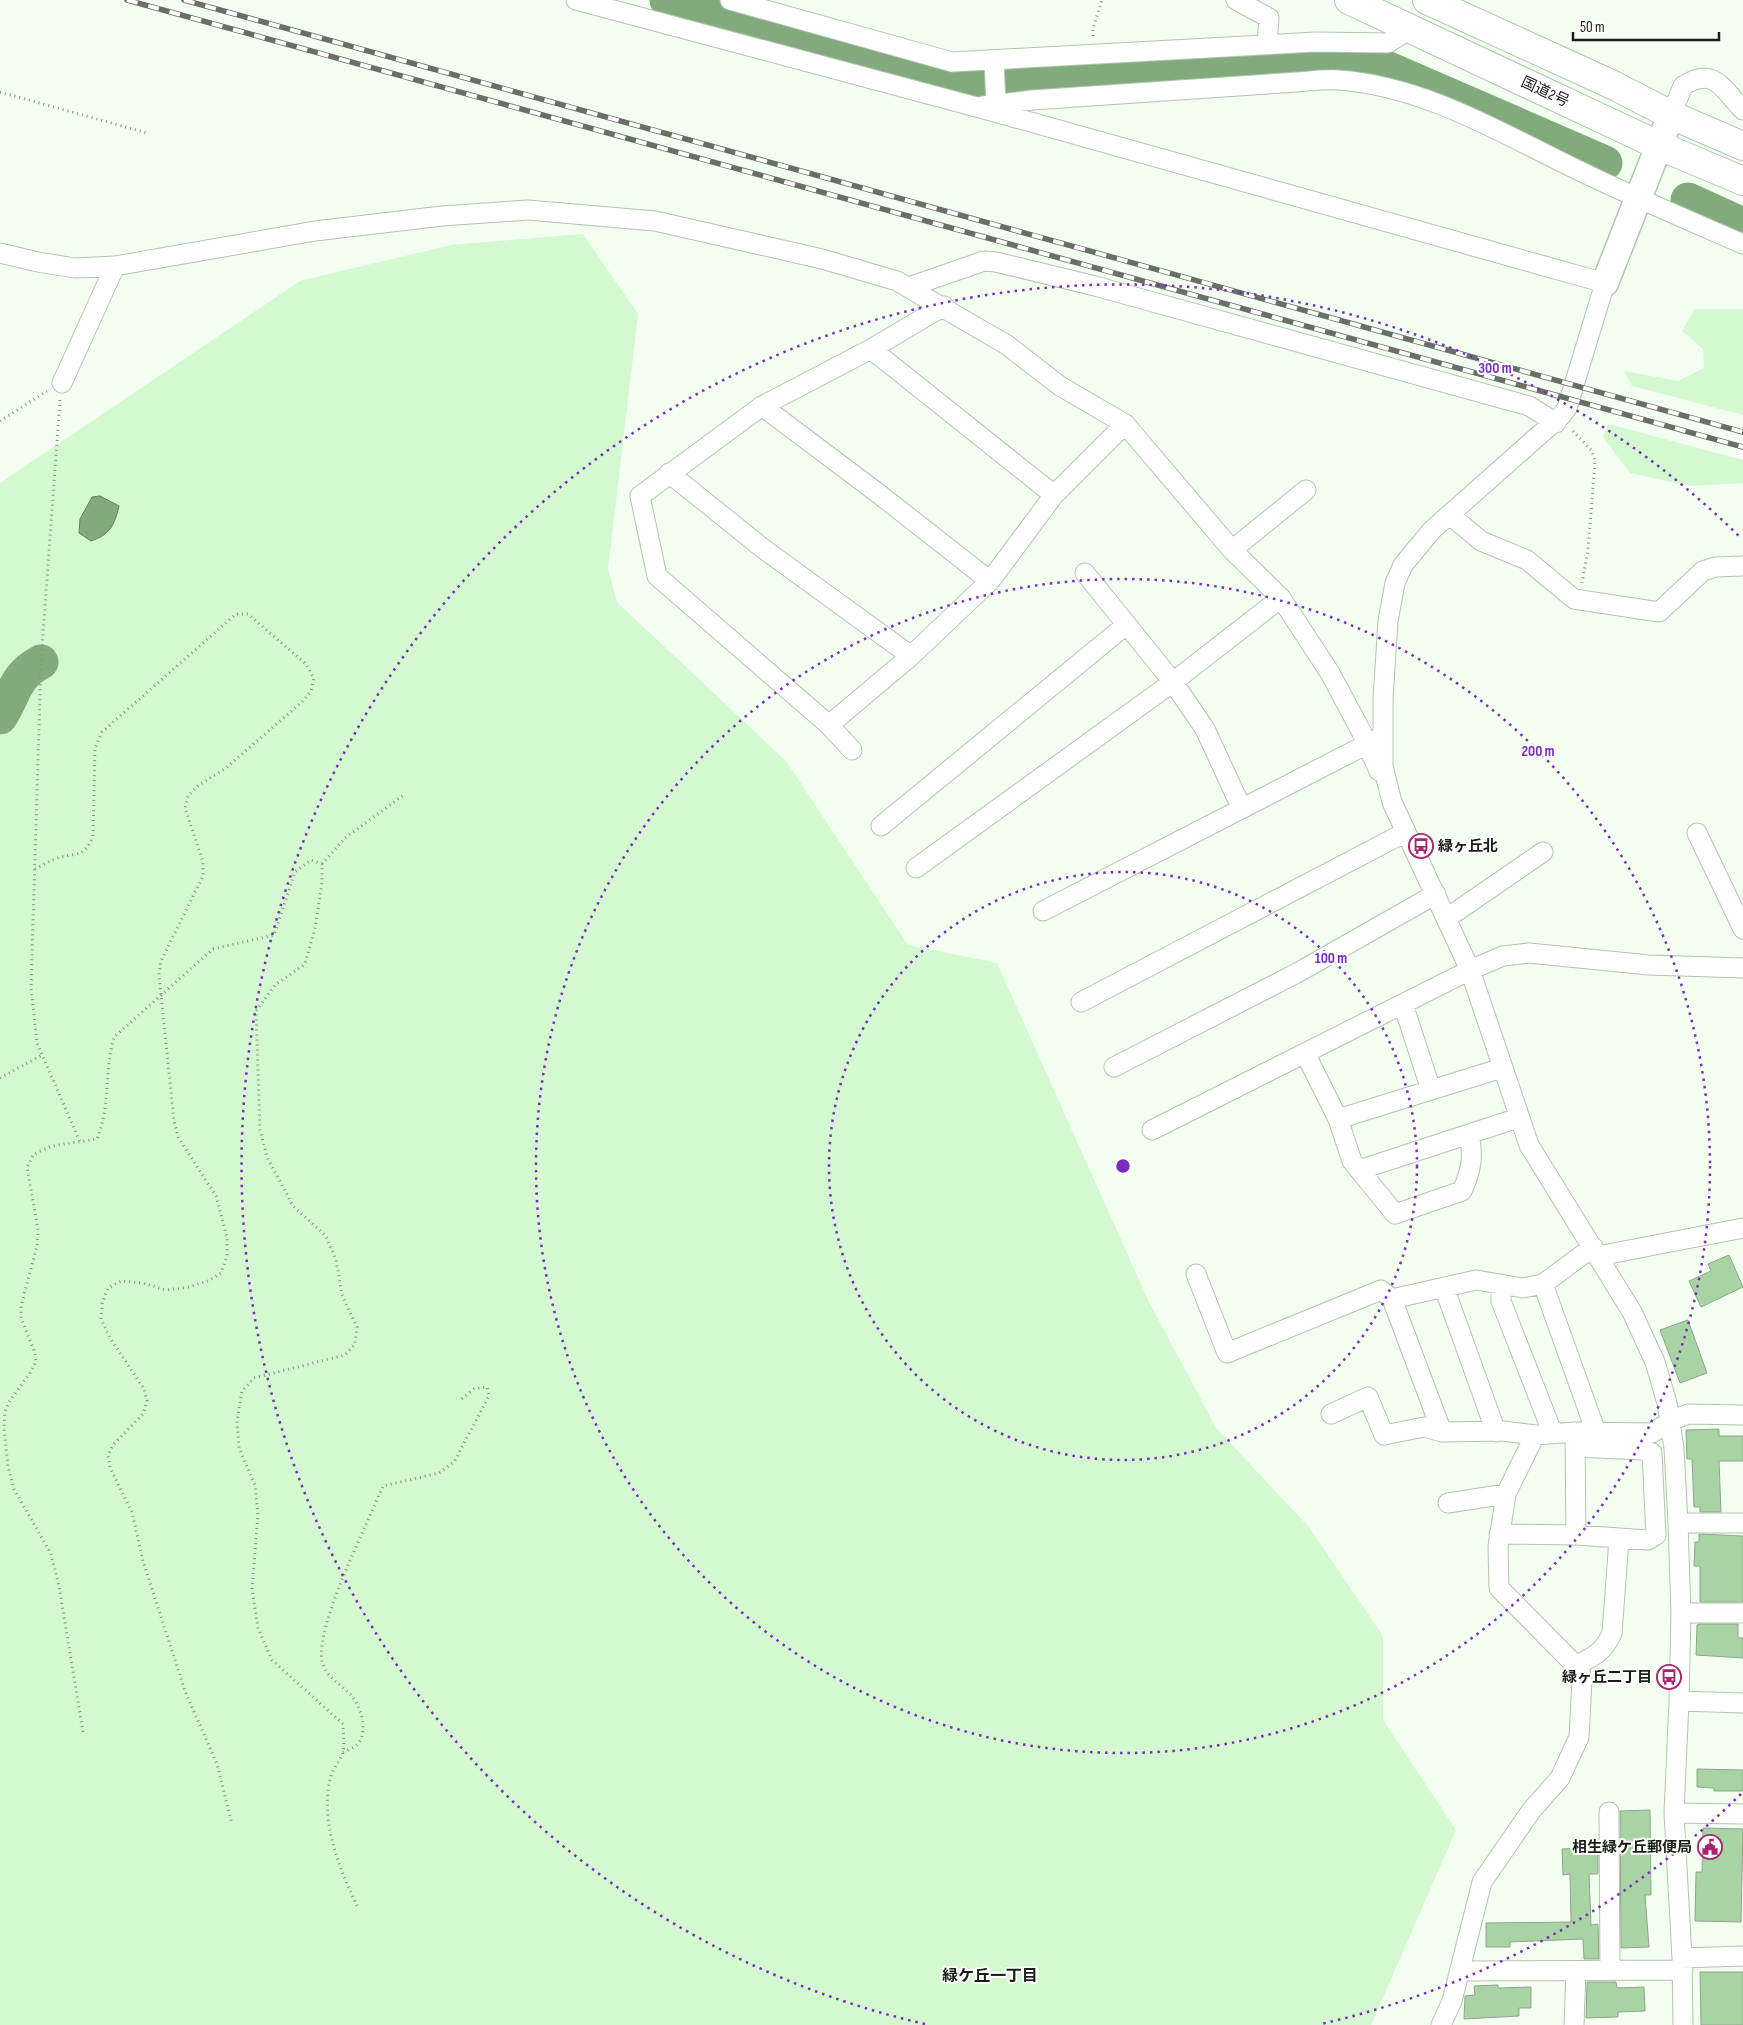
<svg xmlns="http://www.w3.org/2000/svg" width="1743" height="2025" viewBox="0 0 1743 2025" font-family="'Sofia Sans Condensed','Noto Sans JP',sans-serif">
<rect width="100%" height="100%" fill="#f3fff1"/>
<!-- green -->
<path fill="#d4f8d0" d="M583 234 638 314 608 569 617 602 786 761 908 945 997 963 1148 1300 1216 1428 1309 1527 1383 1636V1720L1456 1830 1371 2025H0V483L300 281 451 245Z
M1695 309H1743V415L1632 386 1624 371 1678 381 1704 368 1703 349 1682 331Z
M1608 424 1743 460V483L1691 486 1630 473 1603 437Z"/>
<!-- water -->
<path fill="#81ab7d" stroke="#61815e" d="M100 496 119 506C115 524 110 535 91 541L79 533 80 519 92 497Z"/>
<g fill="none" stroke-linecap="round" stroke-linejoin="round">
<!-- river -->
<path stroke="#81ab7d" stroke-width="35" d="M667 0 976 85 1320 60 1384 67 1605 163
M1688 200 1743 225
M0 717C15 694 14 676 41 662"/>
</g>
<!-- building -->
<path fill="#a8d3a3" stroke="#92a490" d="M1729 1255 1743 1287 1701 1307 1689 1281 1711 1271 1708 1264Z
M1688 1320 1707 1373 1680 1383 1660 1330Z
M1719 1429V1436H1743V1461H1719L1721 1512H1700V1507H1694L1692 1459H1687L1686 1430Z
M1699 1534 1743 1536V1602H1700V1566H1694L1695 1542H1699Z
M1699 1624H1738V1638H1743V1658L1696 1655 1697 1625Z
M1697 1769 1743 1770V1791H1714V1788L1697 1787Z
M1650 1810 1651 1895H1645L1649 1947 1621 1948 1620 1811Z
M1703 1828 1743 1829 1741 1922 1695 1921 1696 1872H1702Z
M1598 1847V1874H1589L1591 1925 1598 1924 1599 1959H1584L1583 1939 1510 1942V1947H1486V1923L1571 1922 1570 1874 1563 1875 1562 1849Z
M1700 1972H1743V2025H1701Z
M1587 1982H1616L1617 1988 1644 1987 1645 2011 1618 2012V2017L1586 2018Z
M1498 1985V1988L1531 1987V2008H1519V2016L1464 2019 1465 1996 1475 1995 1474 1986Z"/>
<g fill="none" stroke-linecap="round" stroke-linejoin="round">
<defs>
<path id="street" d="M576 0 984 109 1605 283 1567 408 1562 415 1432 530 1403 565 1395 583 1388 621 1383 699V766L1392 802 1470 970 1529 1145 1632 1312 1655 1362 1667 1403 1674 1448 1678 1523 1681 1613 1679 1701 1674 1813 1682 1958 1683 2025
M730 0 952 62 1316 42 1388 43 1410 29
M1236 0 1269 18 1267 44
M994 61 996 104
M983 106 1032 100 1297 82C1311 81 1325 79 1338 80 1427 86 1506 136 1584 173 1636 198 1690 221 1743 244
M1671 115 1683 86C1715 65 1724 91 1743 110
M0 253 38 262 75 268 115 266 315 231 442 216 528 210 655 221 822 259 897 281 1007 345 1060 386 1125 424 1232 550 1281 598 1330 673 1361 731 1379 771
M909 287 984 261 996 262 1095 286 1529 406 1556 423
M944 306 871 349 762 406 640 496 657 576 829 725 911 656 990 581 1054 495 1125 424
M871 349 1054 495
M62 383 115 266
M762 406 879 494 990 581
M669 473 765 550 911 656
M1450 515 1481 541 1527 560 1574 599 1659 612 1703 571 1715 567 1743 566
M1232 550 1306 490
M1085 573 1173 682 1205 729 1241 807
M829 725 852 750
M881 826 1126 625
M1697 833 1743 929
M916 868 1173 682 1281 598
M1043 911 1377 739
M1447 918 1543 852
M1081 1002 1406 832
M1403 1004 1431 1090
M1305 1053 1338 1119 1352 1161 1395 1214 1462 1191C1471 1172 1474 1156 1469 1135
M1114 1067 1297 973 1436 894
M1338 1119 1502 1068
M1152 1130 1470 970 1503 956 1529 953 1649 965 1743 968
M1359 1170 1518 1118
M1598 1256 1743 1228
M1196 1274 1227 1353 1381 1290 1392 1299 1476 1280 1523 1288 1543 1284 1593 1247
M1501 1284V1301L1551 1429 1558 1433
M1543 1284 1596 1432
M1444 1287 1496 1432
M1392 1299 1442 1432
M1331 1414 1368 1397 1384 1435 1424 1427 1442 1432 1503 1431 1535 1435 1575 1432 1652 1433 1671 1421 1688 1414 1743 1415
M1575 1436 1576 1535
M1448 1503 1506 1494
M1678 1523H1743
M1499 1534 1576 1535 1648 1540 1656 1535 1652 1453 1643 1450 1575 1447
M1681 1613H1743
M1575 1666C1593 1657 1604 1652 1612 1633L1619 1539
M1679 1701 1743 1703
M1609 1812 1610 1970
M1674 1813 1743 1814
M1682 1958 1743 1956
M1460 1971 1683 1970
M1441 2025 1452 2001 1482 1882 1531 1811 1560 1778 1579 1737 1582 1680 1580 1670 1499 1588 1498 1546 1506 1494 1535 1435
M1574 2025 1576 1971"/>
<path id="secondary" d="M1605 283 1671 115"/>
<path id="highway" d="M1349 0 1660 146 1743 181
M1427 0 1613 85 1671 115 1743 146"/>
</defs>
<!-- street casing -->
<use href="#street" stroke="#b1c4af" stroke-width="21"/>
<!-- secondary casing -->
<use href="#secondary" stroke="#b1c4af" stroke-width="29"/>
<!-- highway casing -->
<use href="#highway" stroke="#b1c4af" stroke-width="30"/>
<!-- path -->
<path stroke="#879186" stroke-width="3" stroke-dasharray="1 4" stroke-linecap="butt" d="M1093 36V28L1102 0
M0 92 147 133
M60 400 41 662 31 988 37 1043 80 1142
M0 421 47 391
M1573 431 1592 451 1595 461 1588 550 1582 583
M322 864 345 838 405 794
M35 869C43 865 52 859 61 857 79 853 84 856 93 837L95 748 102 732 236 614H248L306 664 314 678 311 691 303 701 226 768 199 785 188 796 185 808 203 862V876L161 961 159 975 174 1121 178 1137 216 1196 227 1237V1256L221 1273 208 1281 189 1287 166 1290 143 1283 121 1281 108 1288 102 1303 101 1319 110 1338 144 1389 147 1401 143 1414 113 1445 108 1455 110 1468 132 1512 143 1561 185 1691 217 1764 232 1824
M0 1078 42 1055
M83 1732 59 1586 51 1554 14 1489 8 1467 4 1429 5 1411 9 1402 30 1373 36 1362 35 1353 21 1318V1306L37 1246 38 1230 27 1167 34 1154 52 1146 97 1139C111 1105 104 1072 114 1037L213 949 274 935 295 872 311 860 322 864V883L315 928 305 964 275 985 256 1011 260 1130 267 1157 293 1206 326 1236 336 1260 342 1295 357 1327 355 1344 345 1355 254 1378 242 1391 237 1421 239 1448 255 1485 258 1515 252 1588 258 1628 272 1660 343 1724C343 1733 345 1743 343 1751 341 1761 332 1769 330 1779 320 1824 340 1869 358 1908
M343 1752C347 1750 354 1748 357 1745 368 1734 362 1710 354 1699 344 1685 326 1679 322 1661 315 1626 368 1523 383 1486L439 1473 454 1462 489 1396 487 1387 474 1389 459 1401"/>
<!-- street -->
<use href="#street" stroke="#fff" stroke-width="19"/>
<!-- secondary -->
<use href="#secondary" stroke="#fff" stroke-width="26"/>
<!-- highway -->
<use href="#highway" stroke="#fff" stroke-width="28"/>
<defs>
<path id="rail" d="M127 0 1743 447
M184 0 1743 432"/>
</defs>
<!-- rail casing -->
<use href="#rail" stroke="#687066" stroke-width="5.5"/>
<!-- rail -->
<use href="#rail" stroke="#fff" stroke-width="4" stroke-dasharray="11" stroke-linecap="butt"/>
</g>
<!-- distance rings -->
<g fill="none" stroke="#7b2cbf" stroke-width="2.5" stroke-dasharray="2.5 5">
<circle cx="1123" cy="1166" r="294"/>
<circle cx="1123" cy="1166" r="587"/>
<path d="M1741 1794A881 881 0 0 1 1321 2024M925 2024A881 881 0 1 1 1741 538"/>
</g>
<!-- icons -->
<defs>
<symbol id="bus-ring" viewBox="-11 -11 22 22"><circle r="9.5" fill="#fff" stroke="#aa256f" stroke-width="1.5"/><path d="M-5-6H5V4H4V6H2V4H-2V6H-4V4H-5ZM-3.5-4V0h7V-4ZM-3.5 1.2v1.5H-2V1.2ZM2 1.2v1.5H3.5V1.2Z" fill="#aa256f"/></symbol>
<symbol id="civic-ring" viewBox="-11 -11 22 22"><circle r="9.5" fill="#fff" stroke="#aa256f" stroke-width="1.5"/><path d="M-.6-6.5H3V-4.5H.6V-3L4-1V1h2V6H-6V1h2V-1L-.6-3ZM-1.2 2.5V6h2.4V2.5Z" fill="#aa256f"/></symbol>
</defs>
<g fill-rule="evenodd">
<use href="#bus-ring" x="1407" y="832" width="28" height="28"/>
<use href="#bus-ring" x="1655" y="1663" width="28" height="28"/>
<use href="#civic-ring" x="1696" y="1833" width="28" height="28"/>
</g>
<g text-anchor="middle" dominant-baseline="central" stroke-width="4" stroke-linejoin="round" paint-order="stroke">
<!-- street labels -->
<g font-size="15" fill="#171e16" stroke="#fff">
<text transform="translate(1545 92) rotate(25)">国道2号</text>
</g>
<!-- poi labels -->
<g font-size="15" font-weight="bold" fill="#171e16" stroke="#fff" text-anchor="end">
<text x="1438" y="846" text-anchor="start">緑ヶ丘北</text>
<text x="1652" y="1677">緑ヶ丘二丁目</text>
<text x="1692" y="1847">相生緑ケ丘郵便局</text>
</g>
<!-- neighbourhood labels -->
<g font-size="16" font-weight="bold" fill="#171e16" stroke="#fff">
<text x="990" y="1976">緑ケ丘一丁目</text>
</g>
</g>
<circle cx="1123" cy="1166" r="8" fill="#7b2cbf" stroke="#fff" stroke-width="2.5"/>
<g font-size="15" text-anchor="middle" font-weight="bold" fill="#7b2cbf" stroke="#fff" stroke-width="4" stroke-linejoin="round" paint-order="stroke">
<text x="1495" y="373">300 m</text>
<text x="1538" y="756">200 m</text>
<text x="1331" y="963">100 m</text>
</g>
<!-- scale -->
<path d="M1573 32v8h146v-8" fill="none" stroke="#171e16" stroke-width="2.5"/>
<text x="1580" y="32" font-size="15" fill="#171e16" stroke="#ffffff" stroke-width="4" paint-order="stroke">50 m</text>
</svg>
